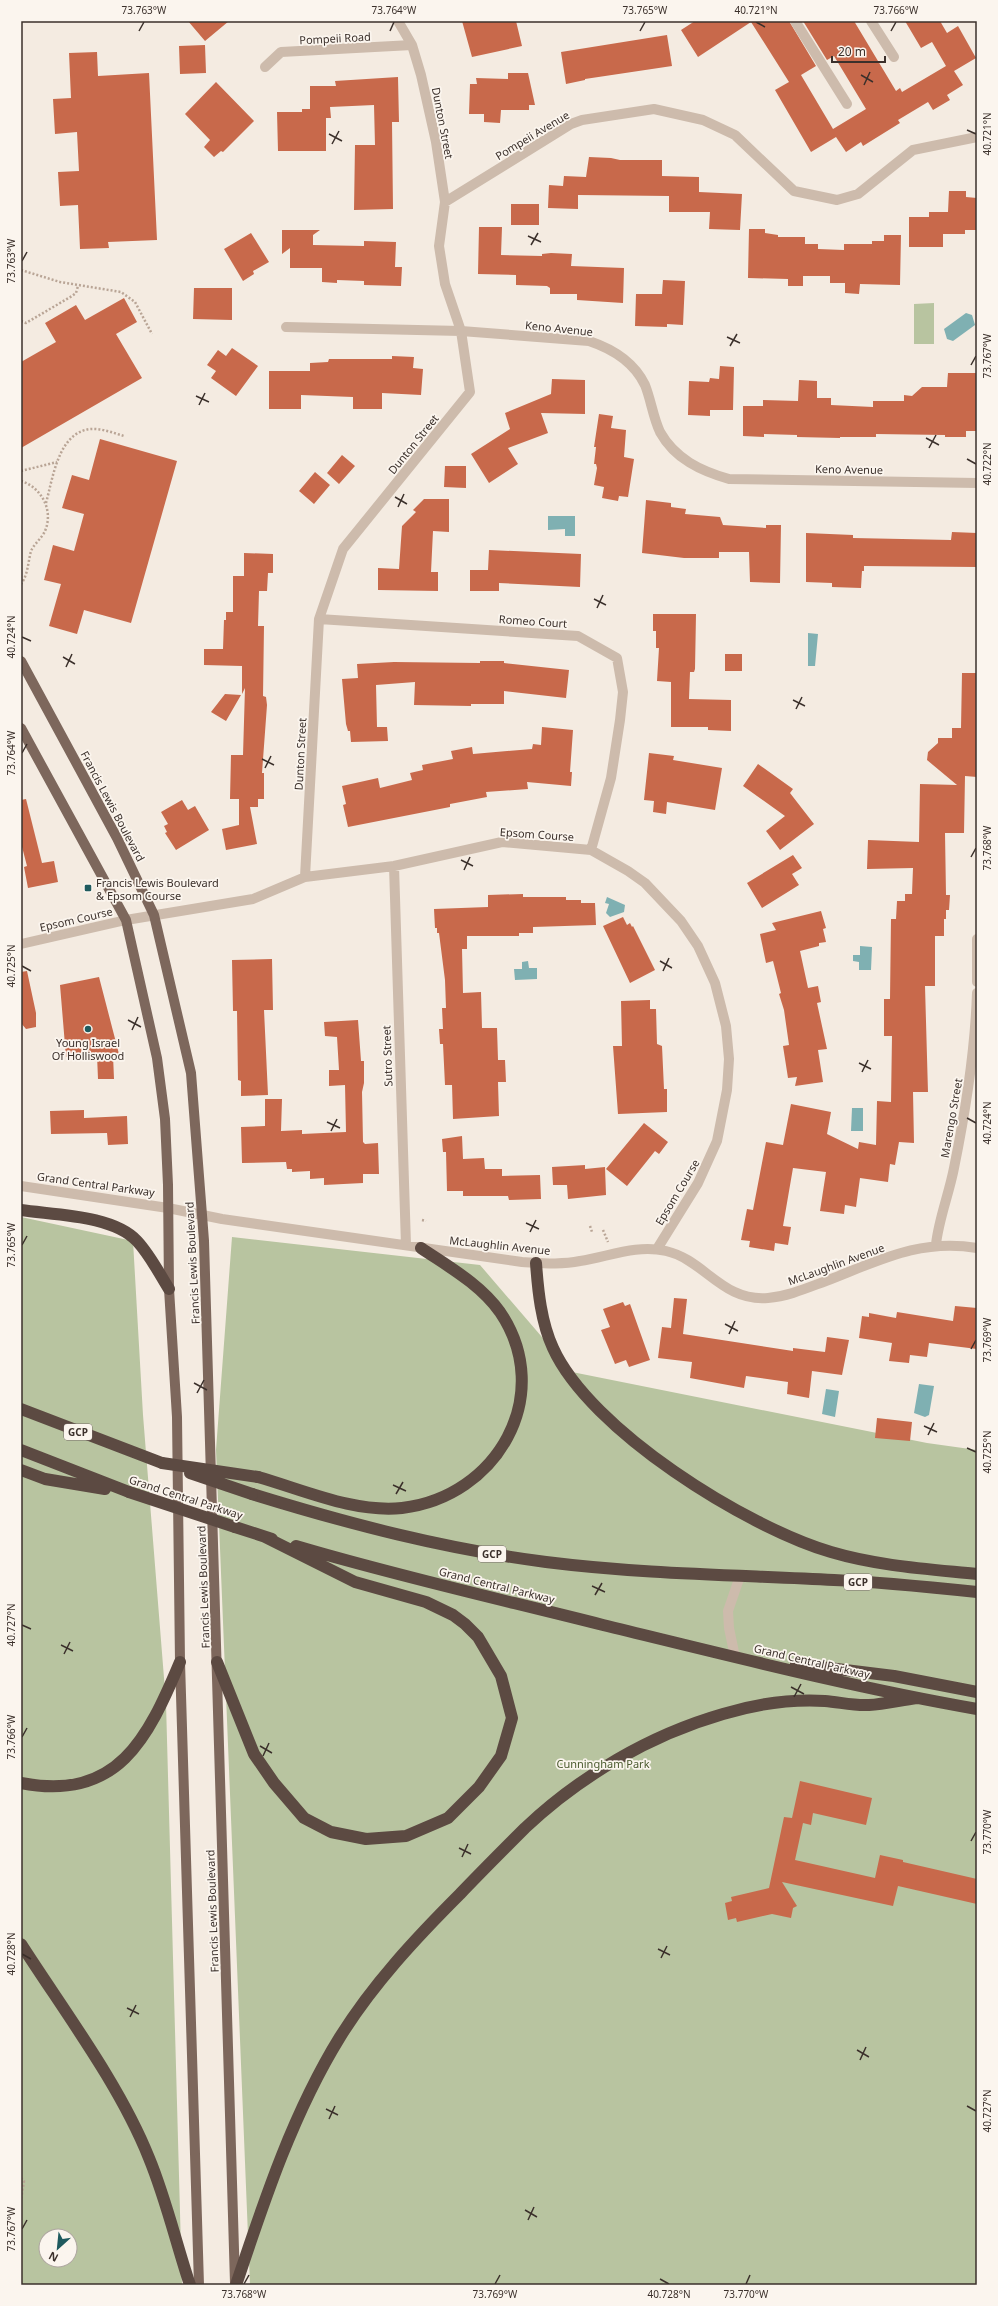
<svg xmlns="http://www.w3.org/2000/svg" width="998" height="2306" viewBox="0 0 998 2306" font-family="'Noto Sans',sans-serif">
<rect width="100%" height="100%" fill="#f4ebe1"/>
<!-- green -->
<path fill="#b8c4a0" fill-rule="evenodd" d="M934 303V344H914V304Z
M21 1217 133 1241 143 1415 166 1703 182 2285H21ZM46 2236H70V2260H46Z
M232 1237 480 1265 572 1372 927 1443 977 1450V2285H250L216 1450Z"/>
<!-- water -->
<path fill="#7fb0b2" d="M966 313 972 315 975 325 953 341 947 339 944 329Z
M548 516H575V536H565V529L548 530Z
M808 633 818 634 815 666H808Z
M607 897 625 905 624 912 610 917 606 913 609 904 605 903Z
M860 946 872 947 871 970H859V962L853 961V955H860Z
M528 961 529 968H537V979L515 980 514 969H522V962Z
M852 1108H863V1131H851Z
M919 1384 934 1386 929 1415 925 1417 914 1413Z
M826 1389 839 1391 835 1417 822 1414Z"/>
<!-- building -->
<path fill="#c8694b" d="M188 21H229L205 41Z
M462 21H516L522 46 472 57Z
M695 21H789L816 66 801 75 833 129 866 109 834 56 827 60 803 21H854L896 91 900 88 902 92 946 66 932 42 921 48 905 21H940L947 33 958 26 976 58 954 71 963 85 947 95 950 100 933 110 928 102 898 120 900 123 863 146 861 142 846 152 836 137 811 152 775 90 789 82 751 22 698 57 681 30Z
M667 35 672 66 585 79V80L566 84 561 52Z
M205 45 206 73 180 74 179 46Z
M97 52 98 76 149 73 157 240 108 242 109 248 80 249 78 205 60 206 58 172 79 171 77 132 55 134 53 99 71 98 69 53Z
M508 73H528L535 105H529V110H501L500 123 484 122V114H469L470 84H477L476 78 508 79Z
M398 77 399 122H392L393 209 354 210 355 145H375L374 105 330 107 331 118H326V151H278L277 112H302V109H310V86H336L335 81Z
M216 82 254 121 223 152 221 151 214 157 204 147 210 140 185 114Z
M589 157 611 158 620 160H662V176L699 177V192L742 194 740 230 709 229 710 212H669V196L578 195V209L548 208 549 185 563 186 564 176 586 177Z
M949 191H966V197L977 198V230H965V234H943V247H909V217H929V212H948Z
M511 204H539V225H511Z
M479 227H502L501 255 542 256V254L551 253 572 254 571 266 624 268 623 303 577 300V294H550V288L547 286 516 285V275L478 274Z
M749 229H765V233L778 235V237H805V244H818V249L844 250V244H872V241H884V235H901L900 285 860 284 859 294 845 293V283H830V276H803V286H788V279L748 278Z
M282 230H320L313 235V245L364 246V241L396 242 395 267H402L401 286 364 285V281L337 280V283L322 282V268H290V248L282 254Z
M251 233 269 262 253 271 254 274 243 281 224 249Z
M663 280 685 281 683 325 667 324V327L635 326 636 294H662Z
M194 288H232V320L193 319Z
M124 298 137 322 116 334 142 378 21 448V362L56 342 45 323 76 305 85 320Z
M232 348 258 366 236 396 211 378 216 371 207 365 218 350 226 356Z
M392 356 414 357 413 368 423 369 421 395 382 393V409H353V397L301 395V409H269V371H310V363L328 362 329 359H392Z
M720 366 734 367 733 410H710V416L688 415 689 381 709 382 710 378 719 379Z
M948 373H977V431H966V437H945V435L876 434V437H840V438L797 437V435L764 434V437L743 436V406H763V400L798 401 799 380 817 381V398H831V405L873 407V401H904V395L912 396 922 387H947Z
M552 379 585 380V414L541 413 548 433 508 448 518 464 489 483 471 454 510 429 505 413 551 394Z
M599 414 613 416 611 428 626 430 624 457 634 459 628 497 619 496 618 501 602 498 604 487 594 485 597 468 596 464H594L596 447H594Z
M100 439 177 461 131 623 84 610 77 634 49 626 61 584 44 580 53 545 74 551 84 514 62 508 72 475 89 480Z
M342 455 355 466 339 484 327 473Z
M445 466H466V488L444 487Z
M315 472 330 485 314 504 299 491Z
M424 499H449V532L433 531 431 572H438V591L378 590V568L399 569 402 526 416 512 413 510Z
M646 500 671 503V507L686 509 685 514 720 517 723 525 766 528V525H781L780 583 750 582 749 552H719V558H684L642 553Z
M952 532 977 533V567L864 566V571H862L861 588 832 587V583L806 582V533L853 535V538L951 540Z
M489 550 581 554 580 587 499 583V591H470V570H488Z
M244 553 273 554V573H268L267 591H259L258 626H264L263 696 266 697 267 705 262 773H264V799H258V807H250L257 844 226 850 222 829 239 825V799H230L231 755H243L245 688 242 694V666L204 665V649H223L224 620H226V612H233V576H244Z
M653 614H696L695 669 694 672H690L689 699 731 700V731L708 730V727H671V682L657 681 659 648H656V631H653Z
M725 654H742V671H725Z
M480 661H504V663L569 670 566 698 504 691V704H471V706L414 705 415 682 376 685 377 727H387L388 741 351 742 350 731H348L346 724 342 679 358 678 357 664 394 662 480 663Z
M962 673H977V777L965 776 964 833H945L946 895H950L949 910H946V919H944V936H935V986H925L928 1092H913L914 1143 899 1142 895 1165 890 1164 888 1182 860 1178 856 1207 845 1205 844 1214 820 1211 826 1172 793 1168 783 1226 791 1227 788 1245 775 1243 774 1251 749 1247 750 1241 741 1240 747 1209 753 1210 766 1142 783 1145 791 1104 831 1112 827 1134 858 1149 859 1142 876 1145 877 1101 891 1102 892 1036H884V999H890L891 919H896L897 901H905V894H912L913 868 867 869 868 840 919 842 920 784 957 785 927 760 928 752 938 743V738H952V728H961Z
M225 694 241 695 226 721 211 712Z
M542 727 573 730 570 772H572L571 786 527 782 528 789 486 792 487 797 450 804V807L348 827 343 805 346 804 342 786 378 778 380 788 412 780 410 773 423 770 422 765 453 759 451 751 472 747 473 754 532 749 533 744 541 745Z
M649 753 674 756 673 760 722 768 715 810 667 802 666 814 653 812 654 801 644 800Z
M758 764 793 789 790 793 814 824 780 850 766 831 785 816 743 786Z
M26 799 42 863 54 861 58 882 28 888 24 867 27 866 21 843V800Z
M182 800 188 810 195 806 209 830 176 850 165 833 167 832 164 826 168 824 161 812Z
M793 855 802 868 792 874 799 885 762 908 747 883Z
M523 894V897H566V900H581V903H595L596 925 533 927V933H519V936H467V949H462L463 993 481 992 482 1028H497L498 1060H505L506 1082H498L499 1116 453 1119 452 1085H445L443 1044H440L439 1029H443L442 1008H446L445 980 439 933H437V928H435L434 909 488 907V895Z
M821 911 826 928 823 929 826 942 819 943V946L800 951 808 988 818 986 821 1002 817 1003 827 1049 818 1050 823 1082 795 1086 797 1077 788 1078 783 1046 789 1045 784 1010 779 994 781 993 773 961 766 963 760 934 776 930 772 923Z
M623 917 627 925 630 923 632 927 633 926 655 970 630 983 603 926Z
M272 959 273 1010H264L268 1095 241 1096V1081L238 1080 237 1011H233L232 960Z
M27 971 36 1013V1027L26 1029 21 1023V972Z
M99 977 119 1054 113 1055 114 1079H98L97 1055 66 1057 60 985Z
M650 1000V1009H656L657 1044 662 1046 664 1089H667V1112L618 1114 613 1046H622L621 1001Z
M358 1020 361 1061H364V1083L362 1092 363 1142 365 1144 378 1143 379 1174H363V1183L324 1185V1178L310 1179V1171L292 1172V1169H287L286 1162 242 1163 241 1127 265 1126V1099H282L281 1131 302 1130V1134L346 1132 345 1085 329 1086V1070H339L337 1037 325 1036 324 1022Z
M84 1110V1118L127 1116 128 1144 108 1145 107 1133 51 1134 50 1111Z
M644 1123 668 1142 659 1154 655 1151 627 1186 606 1169Z
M462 1136 463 1159 484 1158 485 1169H502V1176L540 1175 541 1199 509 1200 508 1196H463V1191H447L446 1152H443L442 1139Z
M585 1165V1169L605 1167 606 1195 568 1199 567 1185H553L552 1167Z
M674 1298 687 1299 683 1334 793 1351V1348L825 1352 827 1337 849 1340 842 1375 812 1371 809 1398 787 1394 788 1382 746 1376 744 1388 690 1378 692 1362 658 1358 662 1327 671 1328Z
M623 1302 625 1306 630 1304 650 1360 629 1367 626 1360 615 1364 601 1330 610 1327 603 1309Z
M955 1306 977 1308V1349L929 1343 927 1357 910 1355 909 1363 889 1361 892 1343 859 1338 862 1316 869 1317V1313L896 1318 897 1312 953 1321Z
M877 1418 912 1422 910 1441 875 1438Z
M800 1781 872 1798 866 1825 813 1813 811 1825 803 1823 795 1860 875 1878 880 1855 903 1860V1862L977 1879V1904L898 1886 893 1906 782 1882 797 1906 793 1908 791 1918 772 1914 737 1922 736 1918 728 1920 725 1903 732 1901 731 1897 769 1888 784 1817 792 1818Z"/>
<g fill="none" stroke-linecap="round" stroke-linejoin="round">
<!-- path -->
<path stroke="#b9a596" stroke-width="2.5" stroke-dasharray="2 2" stroke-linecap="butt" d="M21 270 60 282 121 292 135 302 152 334
M21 321 26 323 72 296 76 293 78 286
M21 471 57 462
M21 481C41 487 54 510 45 531 42 538 34 544 31 551 28 562 28 575 21 584
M46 503C53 478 58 433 90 429 101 428 114 433 124 436
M422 1220 426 1221
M590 1226 592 1232
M603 1230 608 1242
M21 2178 24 2181 21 2200"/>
<!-- minor -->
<path stroke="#cdbbac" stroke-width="10" d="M795 21 847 104
M871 21 894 57
M265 67 281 52 412 45
M445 202 571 124 582 120 654 109 703 120 735 135 794 191 837 200 858 194 913 150 977 137
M286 327 461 331 589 341C613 349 634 362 645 385 651 400 653 417 660 432 675 459 701 471 729 479L977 483
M319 619 578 636 617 658 623 692 620 720 611 778 591 850
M394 866 406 1245
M305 877 319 619 343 549 470 392 461 331 445 284 439 246 445 202 436 142 421 75 412 45 398 21
M977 939V982
M21 944 126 920 253 899 305 877 394 866 502 842 591 850 628 871 645 883 681 921 698 946 715 983 726 1026 729 1059 727 1090 717 1141 698 1183 657 1249
M21 1186 168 1208 222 1219 522 1262C541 1263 561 1265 580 1261 608 1257 636 1244 666 1251 705 1260 722 1302 768 1298 789 1296 807 1288 826 1281 878 1261 920 1238 977 1248
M936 1244C939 1218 949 1194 954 1168 966 1109 975 1053 977 993
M735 1657 729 1628 728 1611 740 1576"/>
<!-- major -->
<path stroke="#7d675c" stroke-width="10" d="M21 661 117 838 154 915 191 1073 204 1241 235 2283
M21 728 126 920 157 1058 165 1119 168 1185 169 1289 177 1417 180 1662 199 2285"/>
<!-- highway -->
<path stroke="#5c4a42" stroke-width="12" d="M21 1210C55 1215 113 1215 137 1241 150 1255 159 1273 169 1289
M536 1263C538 1291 541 1322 553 1348 590 1430 746 1527 831 1552 878 1566 928 1569 977 1574
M21 1409 162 1463
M21 1450 129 1492
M21 1470 45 1479 105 1489
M258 1477C304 1490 354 1513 402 1508 497 1497 556 1395 500 1312 480 1284 449 1267 421 1248
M252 1494C349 1524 445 1549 546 1562 641 1574 738 1575 834 1580 881 1582 929 1587 977 1592
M235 1527 272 1539
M296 1546C397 1576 500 1599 603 1625 727 1655 851 1687 977 1709
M217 1662 254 1754 274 1783 304 1818 331 1832 366 1839 406 1836 448 1818 479 1787 501 1756 512 1718 501 1676 478 1637 465 1624 453 1615 426 1602 355 1582 265 1537
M796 1664 894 1676 977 1692
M21 1783C118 1802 148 1738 180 1662
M21 1944C64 2011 120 2085 149 2158 166 2199 176 2243 190 2285
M236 2285C264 2201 293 2113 340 2037 373 1984 416 1938 460 1894 481 1872 503 1850 525 1828 580 1776 650 1735 723 1714 756 1704 791 1699 825 1701 839 1702 854 1706 869 1705 885 1704 901 1700 917 1698"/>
<!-- highway-bridge -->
<path stroke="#5c4a42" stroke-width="12" d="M162 1463 258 1477
M190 1473 252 1494
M129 1492 235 1527"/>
</g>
<!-- ticks -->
<path fill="none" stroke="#3b302b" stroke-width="1.5" d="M756 22 765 27M139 31 144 22M390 31 394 22M640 31 645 22M891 31 896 22M861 75 873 82M864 85 870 72M967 130 976 134M329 134 342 141M332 144 339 131M528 236 541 242M531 245 538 233M22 261 27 252M727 337 740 343M730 346 737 334M971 365 976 356M196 396 209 402M199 405 205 393M926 438 939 445M929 448 936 435M967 459 976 464M395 497 407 504M398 507 404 494M594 599 606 605M597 608 603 595M22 637 31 641M63 657 75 664M66 667 72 654M793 700 805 706M796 709 802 697M22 753 27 744M262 759 274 765M265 768 271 756M971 857 976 848M461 860 473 866M464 870 470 857M660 961 672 968M22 966 31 971M663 971 669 958M128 1020 141 1027M132 1030 138 1017M859 1063 871 1069M862 1072 868 1060M967 1118 976 1123M327 1122 340 1128M331 1131 337 1119M526 1223 539 1229M530 1232 536 1220M22 1245 27 1236M725 1324 738 1331M729 1334 735 1321M971 1349 976 1340M194 1383 207 1390M197 1393 204 1380M924 1426 937 1432M928 1435 934 1423M967 1448 976 1452M393 1485 406 1491M396 1494 403 1482M592 1586 605 1592M595 1595 602 1583M22 1625 31 1629M61 1645 73 1651M64 1654 70 1642M791 1687 804 1694M794 1697 801 1684M22 1737 27 1728M260 1746 272 1753M263 1756 269 1743M971 1841 976 1832M459 1848 471 1854M462 1857 468 1844M658 1949 670 1955M22 1954 31 1959M661 1958 667 1946M127 2008 139 2014M130 2017 136 2005M857 2050 869 2057M860 2060 866 2047M967 2106 976 2111M326 2109 338 2115M329 2119 335 2106M525 2210 537 2217M528 2220 534 2207M22 2229 27 2220M660 2279 669 2284M244 2284 249 2275M495 2284 500 2275M746 2284 750 2275"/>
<!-- markers -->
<g fill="#1f5a5e" stroke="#fbf5ee" stroke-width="1.5">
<rect x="84" y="884" width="8" height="8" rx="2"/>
<circle cx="88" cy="1029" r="4"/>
</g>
<g text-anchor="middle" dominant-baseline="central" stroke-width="3.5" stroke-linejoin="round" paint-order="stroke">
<!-- shield labels -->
<g fill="#fbf5ee" stroke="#756b66" stroke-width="1">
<rect x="64" y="1424" width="28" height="16" rx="3"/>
<rect x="478" y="1546" width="28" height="16" rx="3"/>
<rect x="844" y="1574" width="28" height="16" rx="3"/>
</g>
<g font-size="10" font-weight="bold" fill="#3b302b">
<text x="78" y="1432">GCP</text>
<text x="492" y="1554">GCP</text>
<text x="858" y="1582">GCP</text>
</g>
<!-- street labels -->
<g font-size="11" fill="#3b302b" stroke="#fbf5ee">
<text transform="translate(335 38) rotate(-3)">Pompeii Road</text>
<text transform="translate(443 123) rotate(79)">Dunton Street</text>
<text transform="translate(532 135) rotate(-31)">Pompeii Avenue</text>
<text transform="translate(559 328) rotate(6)">Keno Avenue</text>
<text transform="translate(413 444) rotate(-51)">Dunton Street</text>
<text transform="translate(849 469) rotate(1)">Keno Avenue</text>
<text transform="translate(533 621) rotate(4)">Romeo Court</text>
<text transform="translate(300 754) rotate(-87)">Dunton Street</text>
<text transform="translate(113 806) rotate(62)">Francis Lewis Boulevard</text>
<text transform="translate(537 834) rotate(4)">Epsom Course</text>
<text transform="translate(76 919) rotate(-13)">Epsom Course</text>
<text transform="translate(387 1056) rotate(-92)">Sutro Street</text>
<text transform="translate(951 1118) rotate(-80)">Marengo Street</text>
<text transform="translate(96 1184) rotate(8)">Grand Central Parkway</text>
<text transform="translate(677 1192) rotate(-59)">Epsom Course</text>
<text transform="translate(500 1245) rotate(6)">McLaughlin Avenue</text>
<text transform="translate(192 1263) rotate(-93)">Francis Lewis Boulevard</text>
<text transform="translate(836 1264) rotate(-20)">McLaughlin Avenue</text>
<text transform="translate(186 1497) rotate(18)">Grand Central Parkway</text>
<text transform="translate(497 1585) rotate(14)">Grand Central Parkway</text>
<text transform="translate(203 1587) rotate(-92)">Francis Lewis Boulevard</text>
<text transform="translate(812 1661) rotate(13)">Grand Central Parkway</text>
<text transform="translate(212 1911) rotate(-92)">Francis Lewis Boulevard</text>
</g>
<!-- poi labels -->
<g font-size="11" fill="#3b302b" stroke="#fbf5ee" text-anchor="start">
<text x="96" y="882">Francis Lewis Boulevard<tspan x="96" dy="13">&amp; Epsom Course</tspan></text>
<text x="88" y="1042" text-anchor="middle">Young Israel<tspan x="88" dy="13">Of Holliswood</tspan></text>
</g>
<!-- park labels -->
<g font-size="11" fill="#4a5a2e" stroke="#fbf5ee">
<text x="603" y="1763">Cunningham Park</text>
</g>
</g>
<!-- border -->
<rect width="998" height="2306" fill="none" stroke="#fbf5ee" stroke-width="44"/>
<!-- north arrow -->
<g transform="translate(58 2248) rotate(207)"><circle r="19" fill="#fbf5ee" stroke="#aea6a0"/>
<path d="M0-3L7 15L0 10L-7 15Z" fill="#1f5a5e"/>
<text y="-6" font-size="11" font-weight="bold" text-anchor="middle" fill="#3b302b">N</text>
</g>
<!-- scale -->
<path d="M832 56v6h53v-6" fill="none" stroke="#3b302b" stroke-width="2"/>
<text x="838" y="56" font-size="12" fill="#3b302b" stroke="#fbf5ee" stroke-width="3" paint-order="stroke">20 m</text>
<rect x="22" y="22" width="954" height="2262" fill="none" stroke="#3b302b" stroke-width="1.5"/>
<g font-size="10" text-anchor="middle" fill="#3b302b">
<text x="144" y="14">73.763°W</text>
<text x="394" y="14">73.764°W</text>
<text x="645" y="14">73.765°W</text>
<text x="756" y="14">40.721°N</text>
<text x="896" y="14">73.766°W</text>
<text transform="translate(987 134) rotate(-90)" y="4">40.721°N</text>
<text transform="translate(11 261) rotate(-90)" y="4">73.763°W</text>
<text transform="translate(987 356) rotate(-90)" y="4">73.767°W</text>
<text transform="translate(987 464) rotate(-90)" y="4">40.722°N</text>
<text transform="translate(11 637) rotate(-90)" y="4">40.724°N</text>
<text transform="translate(11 753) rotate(-90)" y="4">73.764°W</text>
<text transform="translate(987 848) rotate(-90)" y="4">73.768°W</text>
<text transform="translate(11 966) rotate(-90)" y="4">40.725°N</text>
<text transform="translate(987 1123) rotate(-90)" y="4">40.724°N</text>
<text transform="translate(11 1245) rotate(-90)" y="4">73.765°W</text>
<text transform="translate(987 1340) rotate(-90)" y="4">73.769°W</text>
<text transform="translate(987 1452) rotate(-90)" y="4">40.725°N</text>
<text transform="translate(11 1625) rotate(-90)" y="4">40.727°N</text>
<text transform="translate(11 1737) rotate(-90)" y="4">73.766°W</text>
<text transform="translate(987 1832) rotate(-90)" y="4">73.770°W</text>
<text transform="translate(11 1954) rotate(-90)" y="4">40.728°N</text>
<text transform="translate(987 2111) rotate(-90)" y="4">40.727°N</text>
<text transform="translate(11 2229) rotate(-90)" y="4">73.767°W</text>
<text x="244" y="2298">73.768°W</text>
<text x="495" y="2298">73.769°W</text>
<text x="669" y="2298">40.728°N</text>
<text x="746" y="2298">73.770°W</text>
</g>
</svg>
